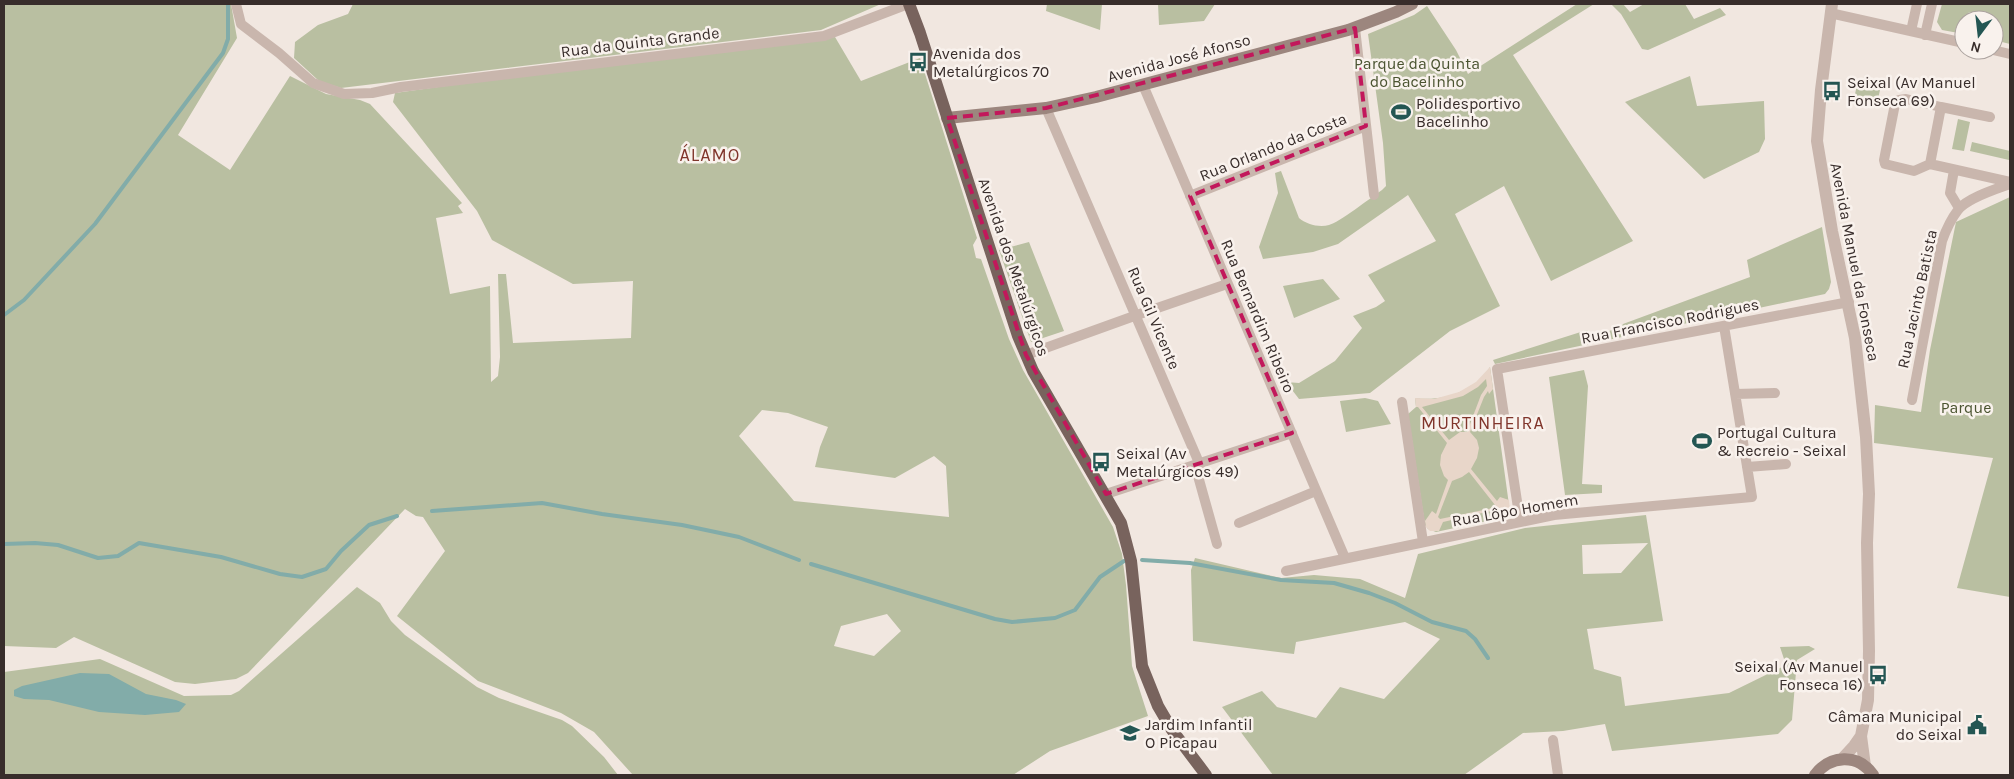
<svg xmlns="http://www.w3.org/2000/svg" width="2014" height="779" viewBox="0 0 2014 779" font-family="Karla,sans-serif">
<rect width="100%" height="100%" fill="#f1e7e0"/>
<!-- green -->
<path fill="#b9bfa1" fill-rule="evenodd" d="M4 4H231L237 38 178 135 230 170 290 76 326 94 360 100 370 104 462 203 458 206 463 213 436 218 450 294 490 286 491 382 498 376 500 357 498 274H506L513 343 631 338 633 281 573 284 492 240 477 211 393 102 395 93 609 63 835 37 861 81 920 58 977 238 973 245 976 258 981 259 1009 339 1023 370 1113 527 1122 554 1126 585 1132 666 1148 716 1050 751 1013 775H633L594 732 561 713 478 681 397 616 445 551 423 517 416 516 405 509 248 673 236 679 195 684 175 682 74 637 56 648 4 646ZM762 410 788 413 828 427 820 447 815 467 895 478 934 456 946 466 949 517 794 501 739 436ZM887 614 901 631 874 656 834 646 841 626Z
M353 4H881L821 30 341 88 319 81 294 58 295 42 318 25 348 14Z
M1047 4H1102L1100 30 1046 11Z
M1158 4H1215L1204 21 1159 25Z
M1577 4H1594L1513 55 1633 241 1551 281 1504 186 1455 214 1500 306 1450 331 1370 393 1299 399 1286 382 1299 383 1335 361 1362 328 1353 316 1376 307 1385 301 1368 275 1436 241 1408 195 1338 244 1313 252 1263 259 1259 247 1278 193 1275 173 1281 171 1299 218C1306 224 1319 228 1329 225 1338 223 1372 197 1382 190L1386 186 1383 143 1368 34 1414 15 1427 6 1456 50 1468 74Z
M1611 4H1623L1630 12 1644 4H1685L1694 19 1720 8 1726 15 1648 50 1642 49 1621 14Z
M1942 4H2010V44L1994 40V20H1964V34L1942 30 1937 22Z
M1690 76 1697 106 1764 101 1765 139 1759 152 1704 179 1625 102Z
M1857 85 1880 90 1876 108 1853 103Z
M1958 119 1970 122 1964 151 1952 149Z
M1972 142 2010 151 2009 160 1970 151Z
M2010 197V597L1957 588 1993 458 1874 443 1875 405 1921 412 1930 350 1956 222Z
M1822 227 1831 282 1829 289 1825 294 1495 364 1493 360 1587 330 1594 336 1621 327 1623 324 1750 277 1747 260Z
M1029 242 1064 331 1031 342 999 250Z
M1323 279 1340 299 1294 318 1283 286Z
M1490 367 1510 512 1506 517 1436 532 1428 529 1425 525 1408 414 1416 407 1415 398C1442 402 1475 392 1490 367Z
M1584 370 1588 386 1582 484 1602 485V493L1565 495 1549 377Z
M1365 398 1378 401 1391 424 1346 432 1340 401Z
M1646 515 1663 621 1587 629 1594 669 1621 677 1625 706 1729 693 1786 665 1780 647 1809 646 1815 649 1797 660 1792 720 1778 734 1612 751 1605 724 1563 731 1523 733 1464 775H1273L1222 707 1262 691 1277 707 1316 718 1340 687 1384 699 1440 639 1405 622 1296 642 1294 654 1193 641 1191 570 1195 558 1281 578 1314 575 1360 579 1405 598 1418 554 1525 528ZM1648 543 1621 573 1583 574 1582 545Z
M357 587 380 603 391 621 405 635 477 687 499 698 562 720 572 726 604 757 618 775H4V672L100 659 184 696 231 695 239 691Z"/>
<!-- plaza -->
<path fill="#e8d6c9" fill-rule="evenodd" d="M1490 367 1493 389 1489 394 1488 391 1484 397 1470 432 1477 440 1479 448 1477 458 1471 469 1497 501 1500 497 1509 500 1510 512 1506 517 1499 519 1491 511 1443 522 1439 531H1430L1426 527 1425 521 1432 511 1436 514 1448 480 1444 476 1440 465 1441 455 1447 443 1418 407H1416L1415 398 1434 399 1459 392 1476 382ZM1486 379 1487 386 1481 395 1467 432H1460L1449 440 1422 407 1463 396 1478 387ZM1469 472 1495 505 1493 508 1440 519 1438 517 1452 481 1462 477Z"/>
<!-- water -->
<path fill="#82aca9" d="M80 673 109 674 146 694 176 700 186 704 179 712 145 715 99 712 49 700 24 699 14 696V690L22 686Z"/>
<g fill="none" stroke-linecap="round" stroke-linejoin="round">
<!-- stream -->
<path stroke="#82aca9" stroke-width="4" d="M4 315 24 300 95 224 223 53 228 39V4
M432 511 542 503 602 514 682 525 739 537 799 560
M4 544 35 543 58 545 98 558 118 556 139 543 221 557 280 574 302 577 326 569 341 551 369 525 397 516
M1142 560 1190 563 1281 580 1334 583 1369 593 1395 603 1432 622 1466 631 1475 639 1488 658
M811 564 995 619 1012 622 1055 618 1075 610 1100 577 1124 561"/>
<!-- minor -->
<path stroke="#c9b6ad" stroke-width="10" d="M236 4 241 24 279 53 313 83 344 94 372 93 401 87 824 36 908 4
M1830 13 1964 43
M1355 28 1374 195
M1911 31 1917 4
M1925 35 1932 4
M1993 50 2010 54
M1143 85 1345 558
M1941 107 1990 117
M1046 108 1200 465 1198 476 1217 544
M1930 164 1941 107 1906 99 1899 100 1895 104 1884 160 1885 164 1914 171 1930 164 2010 182
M1954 170 1950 193 1959 208
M1190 196 1366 126
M1026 355 1137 315 1227 284
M1735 394 1775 393
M1912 400 1942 241C1946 230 1951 219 1958 210 1967 198 1996 189 2010 184
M1402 402 1423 542
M1747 467 1786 464
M1106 494 1292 433
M1520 521 1497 369 1849 302
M1239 523 1316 491
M1286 571 1554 515 1752 497 1724 326
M1553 740 1558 775"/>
<!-- tertiary -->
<path stroke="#c9b6ad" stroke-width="12" d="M1832 4 1821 90 1817 141 1832 231 1855 338 1866 437 1869 494 1867 543 1869 651 1868 700 1861 736 1854 746 1842 759
M1861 736 1865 766"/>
<!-- secondary -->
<path stroke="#9c867e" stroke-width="12" d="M947 118 1046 108 1096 97 1348 30 1396 12 1412 4
M1815 775C1830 755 1858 753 1873 775"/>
<!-- primary -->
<path stroke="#78635d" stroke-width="12" d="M909 4 920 33 1018 336 1033 371 1121 523 1131 561 1142 666 1158 706 1172 730 1206 775"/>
</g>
<!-- marked area -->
<path fill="none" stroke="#c2185b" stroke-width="4" stroke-dasharray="10 6" stroke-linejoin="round" d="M1355 28 1366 126 1190 196 1292 433 1106 494 1026 355 947 118 1046 108Z"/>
<!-- icons -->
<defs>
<symbol id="bus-bare" viewBox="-9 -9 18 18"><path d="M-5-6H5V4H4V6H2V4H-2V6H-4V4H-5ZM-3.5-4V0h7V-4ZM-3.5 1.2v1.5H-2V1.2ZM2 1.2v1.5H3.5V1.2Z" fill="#245653" stroke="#f9f2ed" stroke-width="2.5" paint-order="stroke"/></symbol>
<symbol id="stadium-bare" viewBox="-9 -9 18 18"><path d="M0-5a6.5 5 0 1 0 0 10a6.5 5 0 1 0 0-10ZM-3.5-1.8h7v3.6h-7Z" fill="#245653" stroke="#f9f2ed" stroke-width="2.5" paint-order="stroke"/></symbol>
<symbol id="civic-bare" viewBox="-9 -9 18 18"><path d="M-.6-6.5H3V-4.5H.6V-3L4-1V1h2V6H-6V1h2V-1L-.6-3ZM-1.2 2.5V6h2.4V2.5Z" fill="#245653" stroke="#f9f2ed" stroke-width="2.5" paint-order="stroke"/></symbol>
<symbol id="school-bare" viewBox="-9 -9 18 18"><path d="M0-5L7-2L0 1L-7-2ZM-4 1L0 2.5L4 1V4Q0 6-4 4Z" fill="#245653" stroke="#f9f2ed" stroke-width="2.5" paint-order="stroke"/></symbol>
</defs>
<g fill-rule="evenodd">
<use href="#bus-bare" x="904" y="48" width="28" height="28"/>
<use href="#bus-bare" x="1818" y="77" width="28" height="28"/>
<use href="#stadium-bare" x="1387" y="98" width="28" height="28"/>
<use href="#stadium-bare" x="1688" y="427" width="28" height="28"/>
<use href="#bus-bare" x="1087" y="448" width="28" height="28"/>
<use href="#bus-bare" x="1864" y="661" width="28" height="28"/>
<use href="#civic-bare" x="1963" y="711" width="28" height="28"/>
<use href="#school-bare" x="1116" y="719" width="28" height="28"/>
</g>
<g text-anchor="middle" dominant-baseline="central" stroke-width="5" stroke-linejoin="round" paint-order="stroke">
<!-- street labels -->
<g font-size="16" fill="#382d2b" stroke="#f9f2ed">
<text transform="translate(640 42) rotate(-7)">Rua da Quinta Grande</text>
<text transform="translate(1179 58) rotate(-15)">Avenida José Afonso</text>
<text transform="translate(1273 147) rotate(-22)">Rua Orlando da Costa</text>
<text transform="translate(1855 262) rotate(79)">Avenida Manuel da Fonseca</text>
<text transform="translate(1014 267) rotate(71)">Avenida dos Metalúrgicos</text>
<text transform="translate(1917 299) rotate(-78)">Rua Jacinto Batista</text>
<text transform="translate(1258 316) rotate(67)">Rua Bernardim Ribeiro</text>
<text transform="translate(1154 318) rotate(67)">Rua Gil Vicente</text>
<text transform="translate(1670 321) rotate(-11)">Rua Francisco Rodrigues</text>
<text transform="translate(1515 510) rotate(-10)">Rua Lôpo Homem</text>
</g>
<!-- poi labels -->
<g font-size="16" fill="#382d2b" stroke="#f9f2ed" text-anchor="start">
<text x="933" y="53">Avenida dos<tspan x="933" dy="18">Metalúrgicos 70</tspan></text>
<text x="1847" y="82">Seixal (Av Manuel<tspan x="1847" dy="18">Fonseca 69)</tspan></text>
<text x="1416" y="103">Polidesportivo<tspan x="1416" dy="18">Bacelinho</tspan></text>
<text x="1717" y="432">Portugal Cultura<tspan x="1717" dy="18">&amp; Recreio - Seixal</tspan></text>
<text x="1116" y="453">Seixal (Av<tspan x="1116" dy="18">Metalúrgicos 49)</tspan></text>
<text x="1863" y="666" text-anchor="end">Seixal (Av Manuel<tspan x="1863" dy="18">Fonseca 16)</tspan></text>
<text x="1962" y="716" text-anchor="end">Câmara Municipal<tspan x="1962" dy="18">do Seixal</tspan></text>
<text x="1145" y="724">Jardim Infantil<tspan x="1145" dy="18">O Picapau</tspan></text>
</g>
<!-- park labels -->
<g font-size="16" fill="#4b5431" stroke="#f9f2ed">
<text x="1417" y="63">Parque da Quinta<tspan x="1417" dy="18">do Bacelinho</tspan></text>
<text x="1966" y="407">Parque</text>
</g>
<!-- neighbourhood labels -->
<g font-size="18" letter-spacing="1" fill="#80352b" stroke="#f9f2ed">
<text x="710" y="155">ÁLAMO</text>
<text x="1483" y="423">MURTINHEIRA</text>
</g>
</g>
<!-- border -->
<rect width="2014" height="779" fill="none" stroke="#382d2b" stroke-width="10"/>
<!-- north arrow -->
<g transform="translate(1979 35) rotate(195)"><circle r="24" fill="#f9f2ed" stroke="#aca39f"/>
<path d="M0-4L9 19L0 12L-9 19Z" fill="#245653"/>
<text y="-8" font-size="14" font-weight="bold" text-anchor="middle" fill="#382d2b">N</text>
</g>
</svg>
